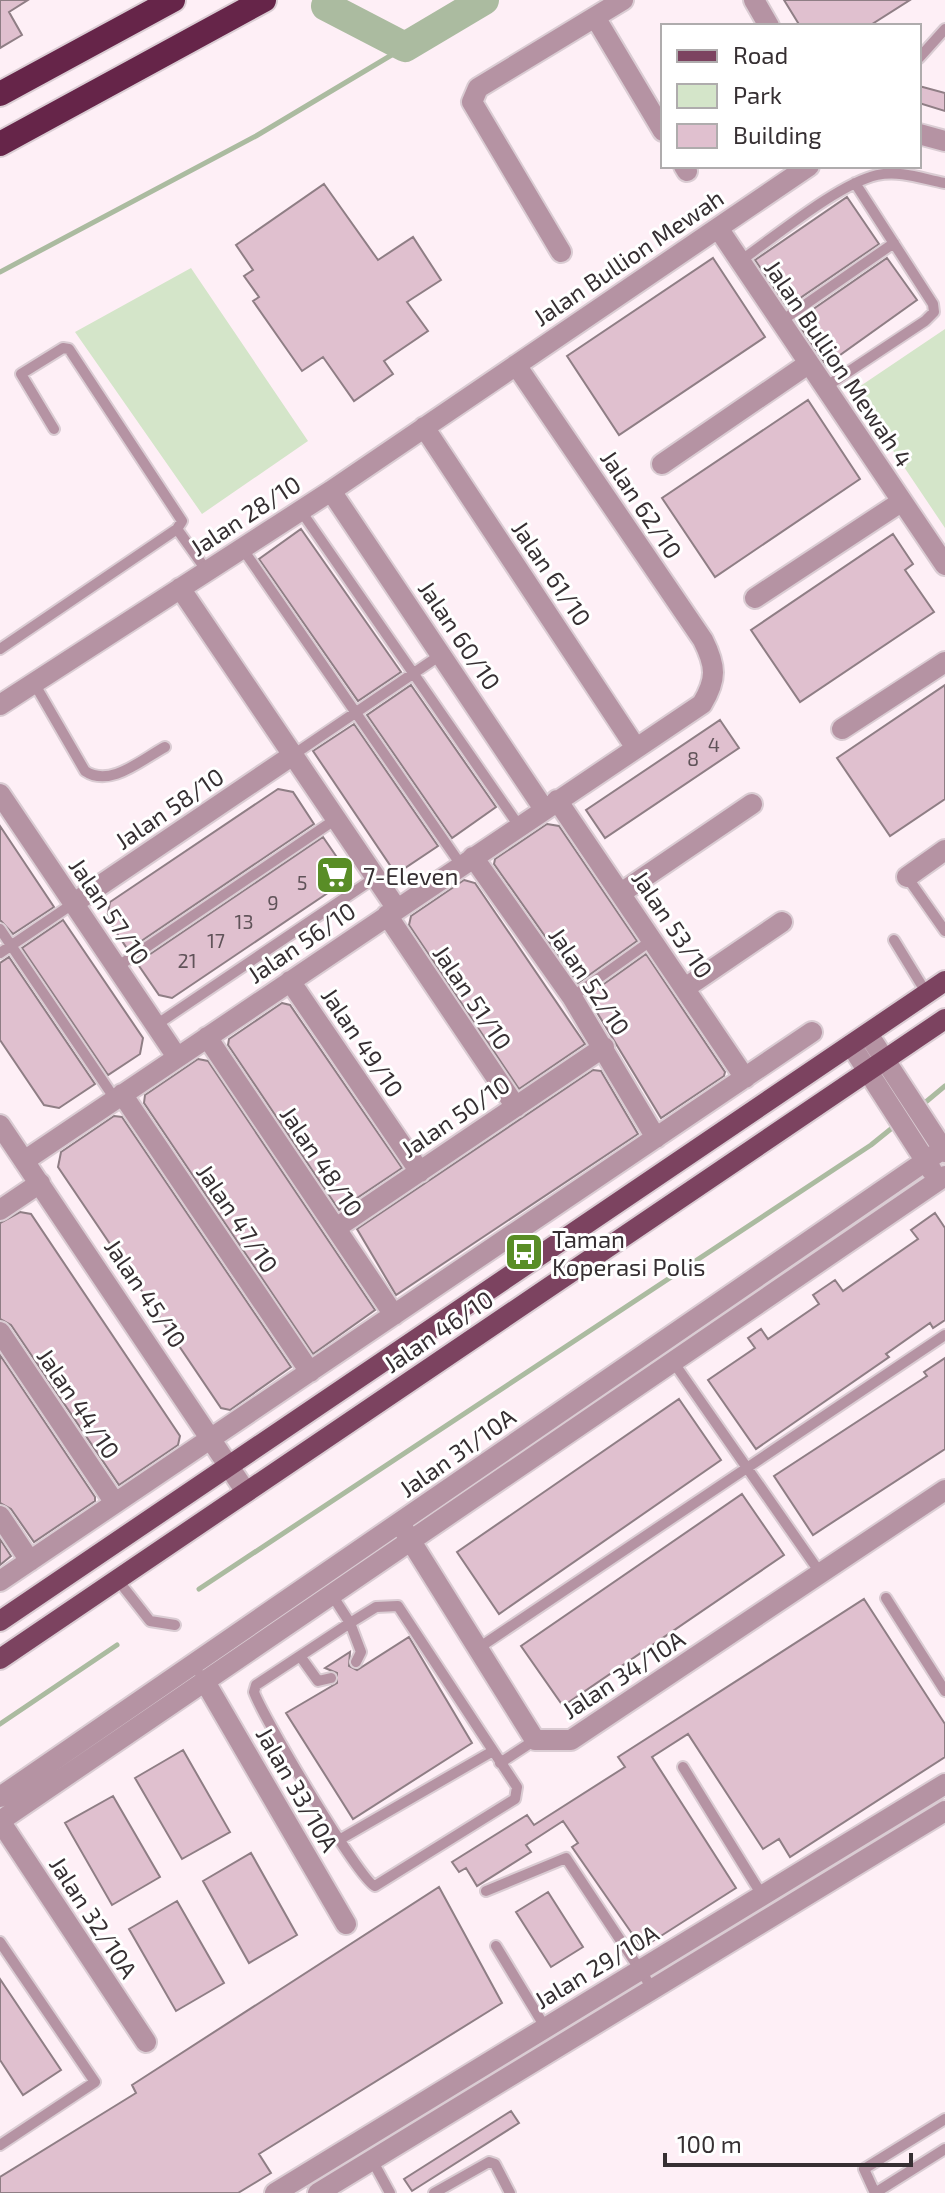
<svg xmlns="http://www.w3.org/2000/svg" width="945" height="2193" viewBox="0 0 945 2193" font-family="'Exo 2',sans-serif">
<rect width="100%" height="100%" fill="#feeff6"/>
<!-- green -->
<path fill="#d4e5c9" d="M191 268 308 441 202 514 75 332Z
M945 329V528L853 391Z"/>
<g fill="none" stroke-linecap="round" stroke-linejoin="round">
<!-- stream -->
<path stroke="#abbba0" stroke-width="5" d="M0 272 256 136 405 47
M921 1106 945 1086
M199 1589 871 1145 897 1124
M0 1724 117 1645"/>
<!-- river -->
<path stroke="#abbba0" stroke-width="30" d="M326 6 405 47 484 0"/>
</g>
<!-- building -->
<path fill="#e0c0cf" stroke="#8f7e85" stroke-width="2" d="M0 0H28L9 12 22 35 0 48Z
M784 0H910L869 26H800Z
M919 86 945 93V111L919 103Z
M324 184 378 260 413 237 441 280 407 302 428 331 384 361 393 374 354 401 323 357 302 371 253 301 259 297 244 276 253 270 236 245Z
M847 197 879 244 787 307 755 260Z
M713 258 765 337 619 435 567 356Z
M887 258 917 300 826 365 796 321Z
M808 400 860 479 715 577 662 498Z
M301 529 401 672 358 701 259 559Z
M893 534 913 564 905 570 934 612 800 702 751 630Z
M411 685 496 807 452 838 367 715Z
M945 685V799L890 836 837 758Z
M720 720 739 748 605 838 586 810Z
M354 724 438 846 396 874 313 751Z
M278 789 293 792 314 824 128 950 107 918 110 902Z
M547 824 559 826 637 941 578 983 494 864 495 859Z
M0 826 54 907 13 934 0 920Z
M323 837 345 869 344 882 172 998 159 995 137 963Z
M464 880 475 883 585 1044 519 1089 409 925 411 916Z
M63 920 143 1038 140 1054 108 1075 22 948Z
M646 954 725 1072 724 1076 661 1118 587 996Z
M9 957 95 1084 59 1108 44 1105 0 1040V963Z
M282 1003 290 1005 402 1168 339 1210 228 1045 229 1039Z
M198 1059 208 1061 375 1310 313 1354 144 1103 145 1095Z
M593 1070 601 1071 638 1134 396 1295 357 1229Z
M114 1116 122 1117 291 1367 230 1410 221 1408 58 1167 61 1152Z
M20 1212 31 1214 180 1436 178 1445 119 1485 11 1325 0 1319V1223Z
M935 1213 945 1228V1320L933 1328 930 1323 886 1354 889 1357 756 1449 708 1380 755 1348 748 1338 761 1329 768 1339 819 1304 813 1295 835 1280 843 1291 918 1239 911 1230Z
M0 1355 95 1497V1501L34 1542 11 1509 0 1503Z
M945 1358V1449L813 1535 774 1476 927 1376 924 1372Z
M679 1399 721 1460 499 1614 457 1552Z
M742 1494 784 1555 563 1706 521 1646Z
M0 1539 11 1556 0 1565Z
M864 1599 945 1724V1757L790 1857 779 1839 763 1849 688 1734 652 1757 736 1888 642 1948 572 1847 578 1843 563 1821 526 1845 531 1852 477 1886 466 1868 459 1872 452 1862 527 1815 534 1825 625 1767 618 1757Z
M409 1637 472 1743 353 1819 286 1713 337 1683V1673L325 1668 350 1652 349 1666 357 1670Z
M183 1750 230 1832 182 1859 135 1778Z
M113 1796 160 1877 112 1905 65 1823Z
M251 1853 297 1935 249 1963 203 1881Z
M439 1887 502 2003 259 2154 271 2173 238 2193H0V2177L136 2093 132 2085Z
M548 1892 583 1947 551 1967 516 1912Z
M177 1901 224 1983 176 2011 129 1929Z
M0 1979 61 2070 23 2095 0 2060Z
M511 2111 519 2123 412 2191 404 2179Z"/>
<g fill="none" stroke-linecap="round" stroke-linejoin="round">
<defs>
<path id="service" d="M919 58 945 29
M740 261C775 237 838 184 877 175 900 170 923 179 945 183
M780 322 894 243
M824 388 925 321 934 312 933 304 855 183
M54 429 21 374 63 348 69 349 182 521 177 529
M301 511 519 826
M242 548 461 865
M0 649 177 529 207 571
M34 683 85 771C110 788 141 760 165 747
M293 755 442 654
M907 877 945 931
M0 929 115 1099
M894 940 927 994
M0 953 74 903
M117 967 336 819
M572 997 652 940
M156 1025 376 877
M674 1363 821 1574
M117 1579 150 1621 175 1625
M332 1595 350 1623 256 1685 254 1692C261 1714 361 1883 375 1886L515 1799 517 1787 398 1606 376 1607 350 1623 361 1652 356 1662
M886 1598 945 1691
M477 1649 945 1335
M300 1656 318 1681 331 1678
M500 1763 535 1740
M683 1767 762 1895
M339 1840 493 1751
M486 1891 566 1858 652 1988
M0 1942 95 2082 0 2145
M496 1946 545 2027
M372 2160 390 2193
M434 2193 489 2162 495 2164 510 2193
M875 2193 864 2169 945 2119
M875 2193 945 2149"/>
<path id="minor" d="M754 0 769 26
M595 17 663 131
M919 134 945 141
M684 166 687 171
M718 228 945 565
M561 252 472 102 478 88 623 0
M424 427 636 748
M662 464 808 364
M331 491 544 809
M180 588 397 909
M755 598 901 502
M0 705 331 491 809 166
M842 729 945 662
M0 794 177 1057
M557 800 745 1078
M473 857 572 997 656 1138
M907 877 945 850
M621 893 752 804
M74 903 293 755
M387 915 516 1107
M290 981 420 1172
M685 988 782 922
M868 1034 945 1152
M207 1037 394 1315
M851 1045 932 1171
M122 1094 310 1372
M0 1125 246 1492
M24 1161 702 704C717 679 716 666 703 640L516 365
M0 1210 40 1183
M336 1228 604 1047
M0 1332 115 1503
M0 1516 30 1561
M404 1530 535 1740H571L945 1490
M0 1581 812 1032
M204 1680 346 1924
M0 1797 943 1149
M0 1821 945 1176
M0 1821 146 2042
M275 2193 945 1784
M318 2193 945 1811"/>
<path id="primary" d="M0 1621 945 981
M0 1659 945 1019"/>
<path id="motorway" d="M0 94 173 0
M0 144 264 0"/>
</defs>
<!-- service casing -->
<use href="#service" stroke="#daccd3" stroke-width="14"/>
<!-- minor casing -->
<use href="#minor" stroke="#daccd3" stroke-width="24"/>
<!-- primary casing -->
<use href="#primary" stroke="#daccd3" stroke-width="24"/>
<!-- motorway casing -->
<use href="#motorway" stroke="#daccd3" stroke-width="28"/>
<!-- service -->
<use href="#service" stroke="#b593a3" stroke-width="10"/>
<!-- minor -->
<use href="#minor" stroke="#b593a3" stroke-width="20"/>
<!-- primary -->
<use href="#primary" stroke="#7c4360" stroke-width="20"/>
<!-- motorway -->
<use href="#motorway" stroke="#662549" stroke-width="24"/>
</g>
<!-- icons -->
<defs>
<symbol id="supermarket-square" viewBox="-11 -11 22 22"><rect x="-9" y="-9" width="18" height="18" rx="4" fill="#598d26" stroke="#fff"/><path d="M-6-5.5h2.5l.6 2H6L4.5 2H-2.5L-4.4-4H-6ZM-1.5 3.2a1.3 1.3 0 1 0 .1 0ZM3 3.2a1.3 1.3 0 1 0 .1 0Z" fill="#fff"/></symbol>
<symbol id="bus-square" viewBox="-11 -11 22 22"><rect x="-9" y="-9" width="18" height="18" rx="4" fill="#598d26" stroke="#fff"/><path d="M-5-6H5V4H4V6H2V4H-2V6H-4V4H-5ZM-3.5-4V0h7V-4ZM-3.5 1.2v1.5H-2V1.2ZM2 1.2v1.5H3.5V1.2Z" fill="#fff"/></symbol>
</defs>
<g fill-rule="evenodd">
<use href="#supermarket-square" x="313" y="853" width="44" height="44"/>
<use href="#bus-square" x="502" y="1230" width="44" height="44"/>
</g>
<g text-anchor="middle" dominant-baseline="central" stroke-width="6" stroke-linejoin="round" paint-order="stroke">
<!-- number labels -->
<g font-size="20" fill="#605359">
<text x="714" y="744">4</text>
<text x="693" y="758">8</text>
<text x="302" y="882">5</text>
<text x="273" y="902">9</text>
<text x="244" y="921">13</text>
<text x="216" y="940">17</text>
<text x="187" y="960">21</text>
</g>
<!-- street labels -->
<g font-size="24" fill="#362f32" stroke="#fff">
<text transform="translate(628 257) rotate(-34)">Jalan Bullion Mewah</text>
<text transform="translate(839 363) rotate(56)">Jalan Bullion Mewah 4</text>
<text transform="translate(642 504) rotate(56)">Jalan 62/10</text>
<text transform="translate(245 515) rotate(-33)">Jalan 28/10</text>
<text transform="translate(552 573) rotate(56)">Jalan 61/10</text>
<text transform="translate(460 635) rotate(56)">Jalan 60/10</text>
<text transform="translate(169 808) rotate(-34)">Jalan 58/10</text>
<text transform="translate(110 911) rotate(56)">Jalan 57/10</text>
<text transform="translate(673 924) rotate(56)">Jalan 53/10</text>
<text transform="translate(301 942) rotate(-34)">Jalan 56/10</text>
<text transform="translate(590 981) rotate(56)">Jalan 52/10</text>
<text transform="translate(473 997) rotate(56)">Jalan 51/10</text>
<text transform="translate(363 1042) rotate(56)">Jalan 49/10</text>
<text transform="translate(455 1116) rotate(-34)">Jalan 50/10</text>
<text transform="translate(322 1161) rotate(56)">Jalan 48/10</text>
<text transform="translate(238 1218) rotate(56)">Jalan 47/10</text>
<text transform="translate(146 1293) rotate(56)">Jalan 45/10</text>
<text transform="translate(438 1331) rotate(-34)">Jalan 46/10</text>
<text transform="translate(79 1403) rotate(56)">Jalan 44/10</text>
<text transform="translate(457 1452) rotate(-35)">Jalan 31/10A</text>
<text transform="translate(623 1674) rotate(-33)">Jalan 34/10A</text>
<text transform="translate(298 1789) rotate(60)">Jalan 33/10A</text>
<text transform="translate(94 1917) rotate(57)">Jalan 32/10A</text>
<text transform="translate(596 1966) rotate(-31)">Jalan 29/10A</text>
</g>
<!-- poi labels -->
<g font-size="24" fill="#362f32" stroke="#fff" text-anchor="start">
<text x="363" y="875">7-Eleven</text>
<text x="552" y="1238">Taman<tspan x="552" dy="28">Koperasi Polis</tspan></text>
</g>
</g>
<!-- legend -->
<rect x="661" y="24" width="260" height="144" fill="#ffffff" stroke="#afacad" stroke-width="2"/>
<rect x="677" y="50" width="40" height="12" fill="#7c4360" stroke="#afacad" stroke-width="2"/>
<text x="733" y="64" font-size="24" fill="#362f32">Road</text>
<rect x="677" y="84" width="40" height="24" fill="#d4e5c9" stroke="#afacad" stroke-width="2"/>
<text x="733" y="104" font-size="24" fill="#362f32">Park</text>
<rect x="677" y="124" width="40" height="24" fill="#e0c0cf" stroke="#afacad" stroke-width="2"/>
<text x="733" y="144" font-size="24" fill="#362f32">Building</text>
<!-- scale -->
<path d="M665 2153v12h246v-12" fill="none" stroke="#362f32" stroke-width="4"/>
<text x="677" y="2153" font-size="24" fill="#362f32" stroke="#ffffff" stroke-width="6" paint-order="stroke">100 m</text>
</svg>
